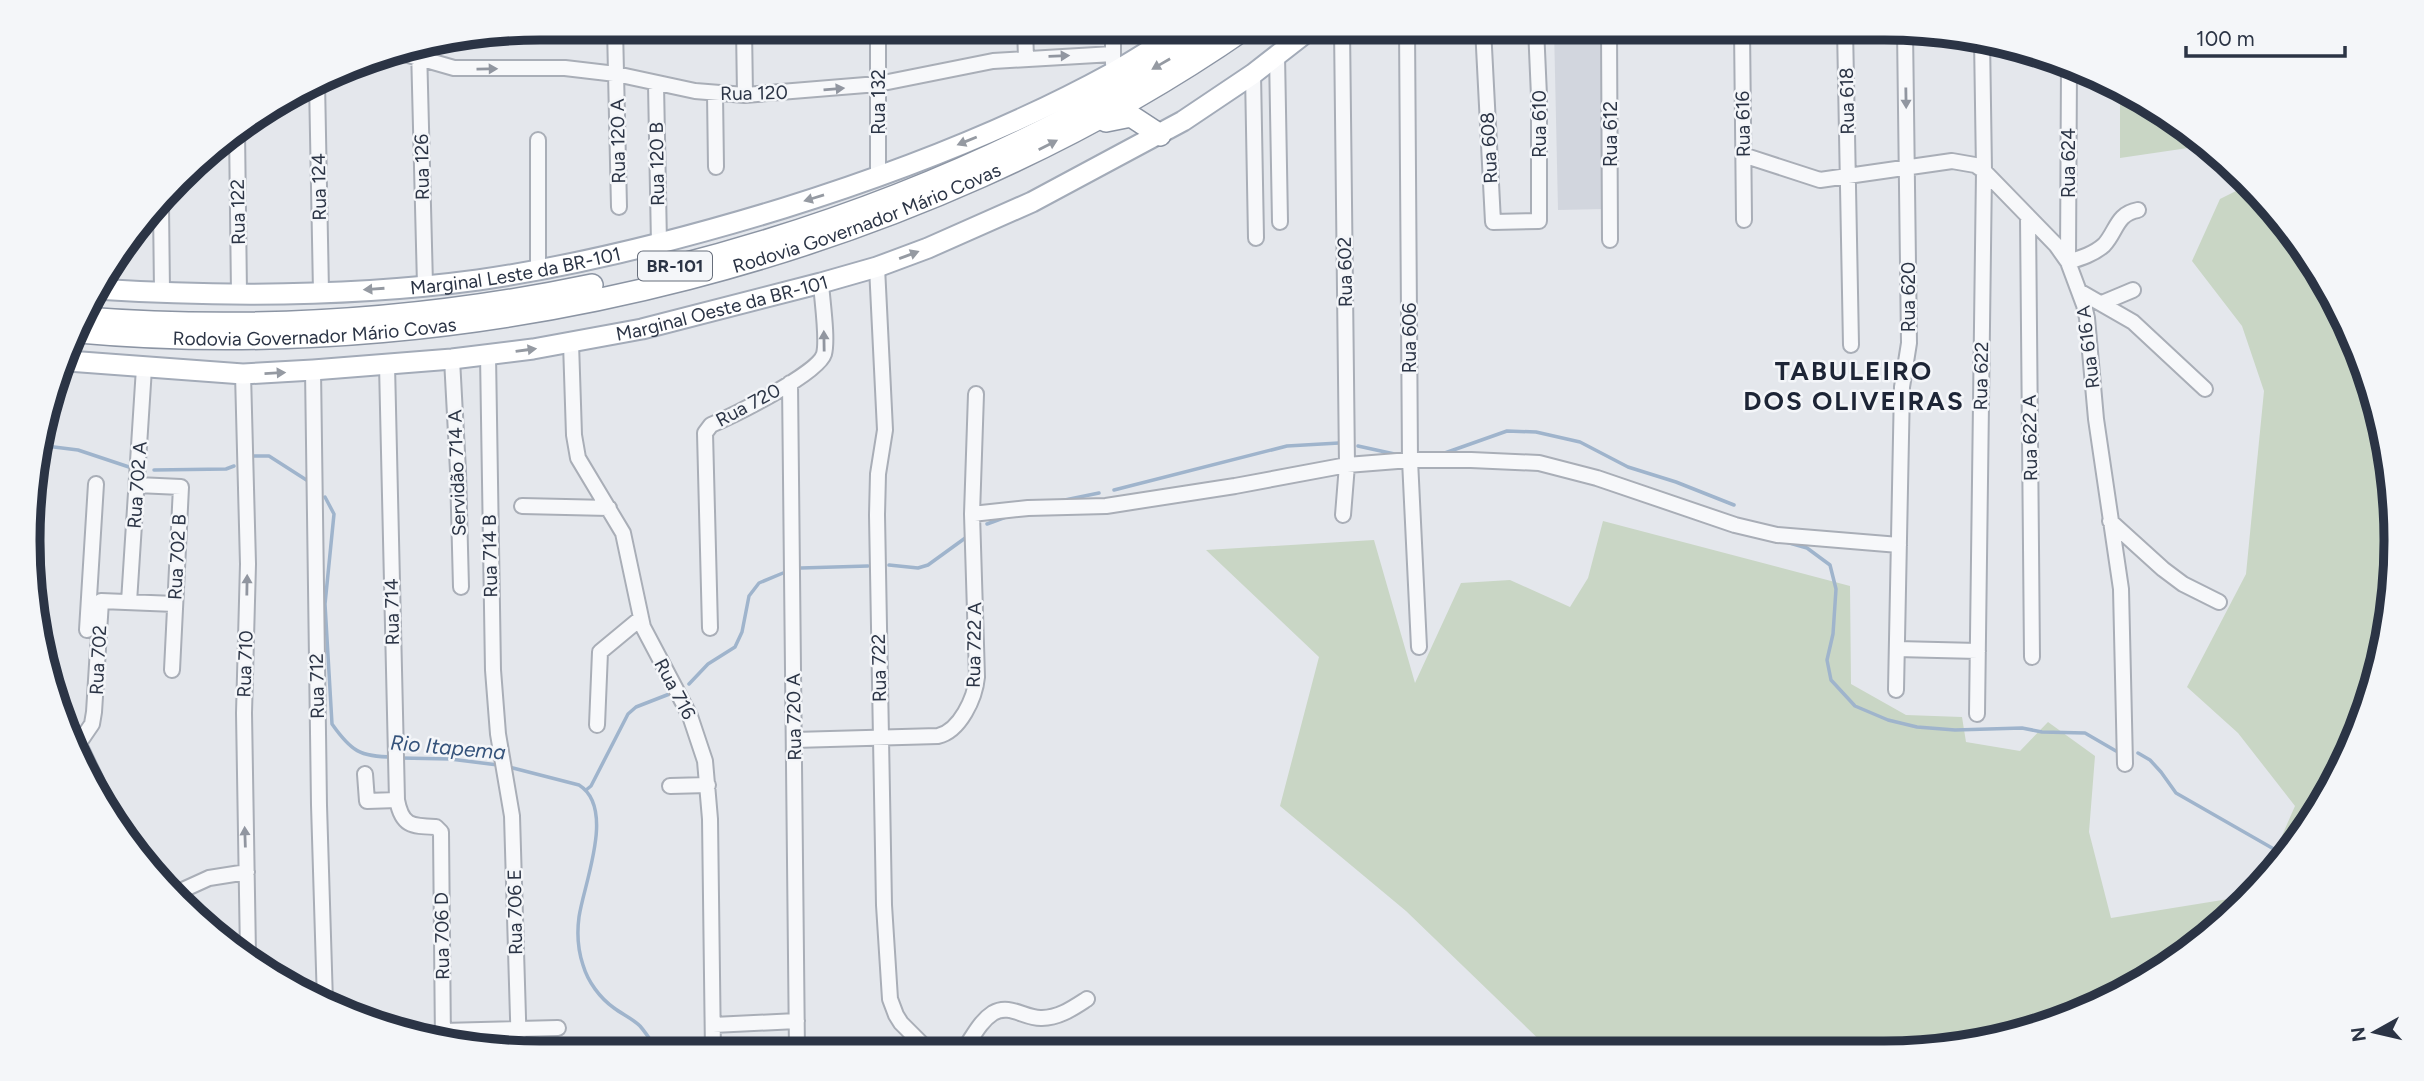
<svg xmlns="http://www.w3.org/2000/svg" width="2424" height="1081" viewBox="0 0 2424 1081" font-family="Figtree,sans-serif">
<rect width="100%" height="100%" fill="#e4e7ec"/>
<!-- built -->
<path fill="#d2d6de" d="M1554 28H1600L1604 209 1558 210Z"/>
<!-- green -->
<path fill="#c9d6c5" d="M2120 89 2168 114 2188 131V148L2120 158Z
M2250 184 2309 255 2357 344 2386 440 2396 540 2386 640 2357 736 2290 852 2263 879 2295 806 2238 733 2187 687 2246 574 2264 391 2242 326 2192 261 2220 199Z
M1603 521 1850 586 1851 684 1906 715 1962 717 1966 742 2020 751 2048 722 2095 756 2089 832 2111 918 2247 896 2196 947 2080 1014 1951 1049 1550 1050 1406 911 1280 806 1319 657 1206 550 1374 540 1415 683 1461 583 1510 580 1570 607 1588 578Z"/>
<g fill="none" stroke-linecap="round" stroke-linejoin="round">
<!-- stream -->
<path stroke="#9fb4cc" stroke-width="3.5" d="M38 445 78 450 132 468
M1358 446 1399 455
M1442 454 1507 431 1536 432 1580 442 1628 467 1676 482 1734 505
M251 456H269L308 481
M154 470 226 469 234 466
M1114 490 1287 446 1339 443
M325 497 334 514 325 604 332 724C351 751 360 757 393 757
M1060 501 1099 493
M987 524 1006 517
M1786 542 1807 548 1830 565 1836 589 1833 634 1827 660 1831 680 1855 706 1888 720 1917 727 1955 730 2022 728 2042 732 2085 733 2116 751
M889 565 918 568 928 565 968 536
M801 568 868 566
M689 684 708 664 735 647 742 632 749 596 759 583 783 573
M2138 753 2150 760 2161 772 2176 793 2286 856
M401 758 450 759 498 765
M509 767 579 785C616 808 584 883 579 917 577 932 578 950 583 965 588 982 600 998 614 1008 622 1014 633 1019 640 1026 647 1034 653 1044 659 1053
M586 790 591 786 628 714 636 707 672 693"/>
<defs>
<path id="minor" d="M615 28 619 207
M744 28 745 95
M878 28V176
M1025 28 1026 58
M1113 28V64
M1342 28 1347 465 1343 515
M1407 28 1410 460 1419 647
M1483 28 1493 222 1539 221V96L1536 28
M1609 28 1610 240
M1742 28 1744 220
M1845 28 1851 345
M419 48 425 285
M398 52 454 68H565L616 74 695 91 745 95 878 84 993 61 1113 54
M1277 55 1280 222
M2069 64 2068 262C2081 258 2094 254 2104 245 2117 231 2116 214 2138 210
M1253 74 1256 238
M317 82 321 292
M656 84 659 244
M715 94 716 167
M237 130 239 294
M1743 155 1820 180 1952 161 1975 165 1984 171 2056 245 2068 262 2084 305 2087 318 2096 419 2121 589 2125 764
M161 206 162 292
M2028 218 2032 657
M877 267 885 430 878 474 877 515 884 905 890 999 896 1015 901 1023 924 1046 934 1052
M538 270V140
M2079 291 2133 322 2205 389
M2102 303 2133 290
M571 343 574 435 578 458 623 533 643 627 690 716 705 761 710 819 713 1052
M488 355 493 670 498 734 512 816 519 1051
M452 359 458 471 461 587
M387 365 397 800C402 826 411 826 436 827L441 832 443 1043
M313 370 319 805 325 1002
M243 374 248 564 244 713 248 954
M790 383 797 1052
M137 485 181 487 172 670
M522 506 609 508
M972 514 1028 508 1106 506 1235 486 1347 465 1410 460H1471L1539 463 1597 478 1735 525 1777 535 1899 545
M2110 521 2163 569 2183 584 2219 602
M129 602 144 368
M710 628 705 433 711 425C732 416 818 374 824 354 828 339 822 300 821 283
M87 630 96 484
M1897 649 1978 651
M1896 690 1902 387 1909 343 1905 30
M1977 714 1984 171 1982 38
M597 725 600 652 641 618
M794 740 938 736C960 731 975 698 977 677L972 514 976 394
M77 746 92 724 94 712 101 601 175 604
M365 774 367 801 397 800
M670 786 708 785
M176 893 209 878 247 872
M713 1025 797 1021
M443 1031 558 1028
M962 1052C972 1039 979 1022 993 1013 1010 1003 1025 1019 1042 1018 1059 1018 1073 1008 1087 999"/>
<g id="major">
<path id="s1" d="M95 289C221 297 352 297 478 280 582 265 683 239 784 208 896 173 1008 130 1112 73 1137 59 1161 43 1185 28"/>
<path id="s2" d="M68 361 243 374 313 370 452 359 533 349 642 329 821 283 877 267 928 248 1032 202 1183 121 1253 74 1312 28"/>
<path d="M53 696 107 809"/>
</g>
<g id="highway">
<path d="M1106 121 1131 116 1160 135"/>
<path d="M668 268C863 219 1051 140 1219 28"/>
<path d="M84 318C254 331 425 320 592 285"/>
<path id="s3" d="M79 332C475 368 919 255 1246 28"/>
</g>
</defs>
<!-- minor casing -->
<use href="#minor" stroke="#a9aeb7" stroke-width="18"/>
<!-- major casing -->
<use href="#major" stroke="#a3abb8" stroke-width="23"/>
<!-- highway casing -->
<use href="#highway" stroke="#8b94a3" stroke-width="24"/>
<!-- minor -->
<use href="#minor" stroke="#f7f8fa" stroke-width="14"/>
<!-- major -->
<use href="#major" stroke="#fff" stroke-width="19"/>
<!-- highway -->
<use href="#highway" stroke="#fff" stroke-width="21"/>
</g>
<!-- one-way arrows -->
<defs><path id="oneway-solid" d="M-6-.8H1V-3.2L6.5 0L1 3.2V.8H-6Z" transform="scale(1.75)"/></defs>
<g fill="#9196a0">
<use href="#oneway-solid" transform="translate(1059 56) rotate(-2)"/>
<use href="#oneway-solid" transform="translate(487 69) rotate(-1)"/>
<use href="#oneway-solid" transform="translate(834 89) rotate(-5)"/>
<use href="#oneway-solid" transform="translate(1906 98) rotate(89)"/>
<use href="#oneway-solid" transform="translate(824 341) rotate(-91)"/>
<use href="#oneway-solid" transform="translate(247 585) rotate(-89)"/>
<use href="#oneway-solid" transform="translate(245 837) rotate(-92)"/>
</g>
<g fill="#959aa2">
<use href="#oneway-solid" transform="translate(1161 64) rotate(150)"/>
<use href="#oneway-solid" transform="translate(967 141) rotate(158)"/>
<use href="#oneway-solid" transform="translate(1048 145) rotate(-27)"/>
<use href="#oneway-solid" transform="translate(814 198) rotate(163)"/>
<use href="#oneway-solid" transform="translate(909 255) rotate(-20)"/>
<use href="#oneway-solid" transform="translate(374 289) rotate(176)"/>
<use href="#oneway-solid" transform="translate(526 350) rotate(-8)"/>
<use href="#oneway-solid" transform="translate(275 373) rotate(-3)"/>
</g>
<g text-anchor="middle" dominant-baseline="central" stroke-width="5" stroke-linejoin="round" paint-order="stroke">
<!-- shield labels -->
<rect fill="#f4f6f9" stroke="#676e7b" stroke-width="2" x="638" y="251.5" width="74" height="29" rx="5"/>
<g font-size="18" font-weight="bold" fill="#2b3445">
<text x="675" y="266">BR-101</text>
</g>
<!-- street labels -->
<g font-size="19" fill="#2b3445" stroke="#f4f6f9">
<text transform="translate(754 93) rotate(-1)">Rua 120</text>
<text transform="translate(1847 101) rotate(-91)">Rua 618</text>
<text transform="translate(878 102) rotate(-90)">Rua 132</text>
<text transform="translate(1539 124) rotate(-90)">Rua 610</text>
<text transform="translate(1743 124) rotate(-91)">Rua 616</text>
<text transform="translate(1610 134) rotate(-90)">Rua 612</text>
<text transform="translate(618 141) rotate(-91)">Rua 120 A</text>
<text transform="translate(1489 148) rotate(-93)">Rua 608</text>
<text transform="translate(2068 163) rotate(-90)">Rua 624</text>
<text transform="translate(657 164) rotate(-91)">Rua 120 B</text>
<text transform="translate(422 167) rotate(-91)">Rua 126</text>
<text transform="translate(319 187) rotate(-91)">Rua 124</text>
<text transform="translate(238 212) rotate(-91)">Rua 122</text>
<text stroke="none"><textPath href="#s3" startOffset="803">Rodovia Governador Mário Covas</textPath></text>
<text stroke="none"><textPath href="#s1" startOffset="422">Marginal Leste da BR-101</textPath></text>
<text transform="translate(1345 272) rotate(-91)">Rua 602</text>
<text transform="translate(1908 297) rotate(-90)">Rua 620</text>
<text stroke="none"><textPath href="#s2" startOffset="660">Marginal Oeste da BR-101</textPath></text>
<text stroke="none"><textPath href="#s3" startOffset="236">Rodovia Governador Mário Covas</textPath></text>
<text transform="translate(1409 338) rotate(-90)">Rua 606</text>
<text transform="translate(2088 347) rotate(-97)">Rua 616 A</text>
<text transform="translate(1981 376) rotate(-89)">Rua 622</text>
<text transform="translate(748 405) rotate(-28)">Rua 720</text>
<text transform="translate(2030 438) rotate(-91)">Rua 622 A</text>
<text transform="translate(457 473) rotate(-92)">Servidão 714 A</text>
<text transform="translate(137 485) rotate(-86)">Rua 702 A</text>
<text transform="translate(490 556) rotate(-91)">Rua 714 B</text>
<text transform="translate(177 557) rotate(-87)">Rua 702 B</text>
<text transform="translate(392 612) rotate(-91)">Rua 714</text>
<text transform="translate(974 645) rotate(-89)">Rua 722 A</text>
<text transform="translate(98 660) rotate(-87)">Rua 702</text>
<text transform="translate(245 664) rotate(-88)">Rua 710</text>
<text transform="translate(879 668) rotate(-91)">Rua 722</text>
<text transform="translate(317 686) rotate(-91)">Rua 712</text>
<text transform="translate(675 689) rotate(62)">Rua 716</text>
<text transform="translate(794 717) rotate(-91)">Rua 720 A</text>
<text transform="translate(515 912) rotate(-91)">Rua 706 E</text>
<text transform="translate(442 936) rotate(-91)">Rua 706 D</text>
</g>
<!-- water labels -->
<g font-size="21" font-style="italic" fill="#34527a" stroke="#f4f6f9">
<text transform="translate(448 747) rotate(5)">Rio Itapema</text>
</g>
<!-- district labels -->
<g font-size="26" font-weight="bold" letter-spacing="2" fill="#1d2536" stroke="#f4f6f9">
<text x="1854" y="371">TABULEIRO<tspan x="1854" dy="30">DOS OLIVEIRAS</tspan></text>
</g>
</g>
<!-- crop -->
<path d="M0 0H2424V1081H0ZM540 40H1884A500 500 0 0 1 2384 540V541A500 500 0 0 1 1884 1041H540A500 500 0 0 1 40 541V540A500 500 0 0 1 540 40Z" fill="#f4f6f9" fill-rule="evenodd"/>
<path fill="none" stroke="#2b3445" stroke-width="9" d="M540 40H1884A500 500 0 0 1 2384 540V541A500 500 0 0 1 1884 1041H540A500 500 0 0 1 40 541V540A500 500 0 0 1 540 40Z"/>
<!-- north arrow -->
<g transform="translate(2375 1032) rotate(262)" stroke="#f4f6f9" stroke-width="5" paint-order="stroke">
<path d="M0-5L12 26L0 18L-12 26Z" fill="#2b3445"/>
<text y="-10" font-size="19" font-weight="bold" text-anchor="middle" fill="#2b3445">N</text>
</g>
<!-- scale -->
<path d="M2186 46v10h159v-10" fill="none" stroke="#2b3445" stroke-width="3.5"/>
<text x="2196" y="46" font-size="21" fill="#2b3445" stroke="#f4f6f9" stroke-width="5" paint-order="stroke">100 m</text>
</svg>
